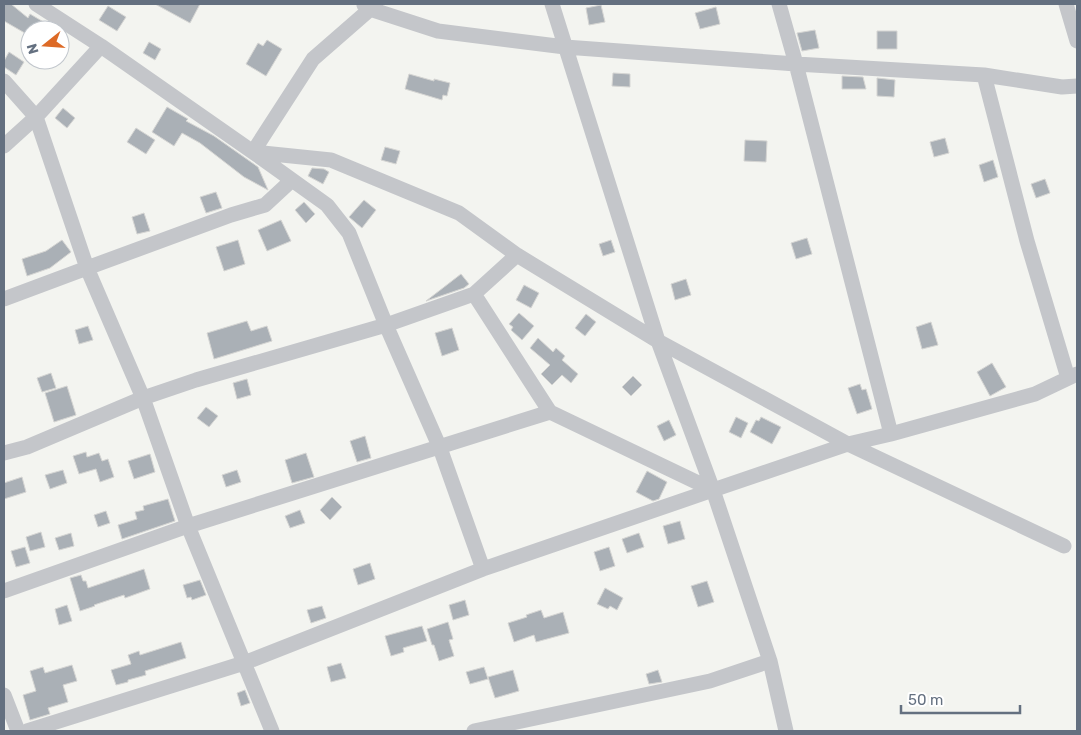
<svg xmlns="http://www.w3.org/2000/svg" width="1081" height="735" viewBox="0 0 1081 735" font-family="Rubik,sans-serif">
<rect width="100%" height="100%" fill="#f3f4f0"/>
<!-- building -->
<path fill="#aab0b6" stroke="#d5d5d3" d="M4 4H11L28 18 30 14 57 30H30V36L4 21Z
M155 4H200L190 23Z
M601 5 605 22 589 25 586 8Z
M108 6 126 17 117 31 99 20Z
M716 7 720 24 700 29 695 13Z
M815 30 819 48 802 51 797 33Z
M877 31H897V49H877Z
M267 40 282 49 266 76 246 64 258 43 263 46Z
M149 42 161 49 155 60 143 53Z
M9 52 24 62 16 75 4 67V61Z
M613 73 630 74V87L612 86Z
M409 74 434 81V79L450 83 447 96 443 95 442 100 405 89Z
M842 76 863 77 866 89H842Z
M877 78 895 80 894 97 877 96Z
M167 107 188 119 186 121 214 136 258 167 268 190 244 177 200 143 182 133 174 146 152 132Z
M63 108 75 118 67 128 55 118Z
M136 128 155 140 146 154 127 142Z
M945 138 949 153 934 157 930 142Z
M745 140 767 141 766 162 744 161Z
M385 147 400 151 396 164 381 160Z
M993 160 998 177 984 182 979 165Z
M312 168 324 169 329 172 323 184 308 176Z
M1045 179 1050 193 1036 198 1031 184Z
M216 192 222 208 206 213 200 197Z
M364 200 376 210 362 228 349 217Z
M304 202 315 214 306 223 295 210Z
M144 213 150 231 137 234 132 217Z
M281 220 291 241 267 251 258 230Z
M807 238 812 254 796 259 791 243Z
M62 240 71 252 50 268 27 276 22 259 46 251Z
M238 240 245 264 224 271 216 247Z
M611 240 615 252 603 256 599 244Z
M461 274 469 284 464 288 426 301Z
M686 279 691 295 675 300 671 284Z
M524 285 539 293 531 308 516 300Z
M519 313 534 326 522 340 511 330 513 327 509 324Z
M586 314 596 322 585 336 575 328Z
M247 321 251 331 267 326 272 341 214 359 207 333Z
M931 322 938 345 922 349 916 327Z
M88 326 93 340 79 344 75 330Z
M452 328 459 350 442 356 435 333Z
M538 338 553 352 556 348 565 356 562 360 578 374 571 383 562 375 552 385 541 374 550 365 530 348Z
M992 363 1006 387 990 396 977 372Z
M51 373 56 388 42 392 37 378Z
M633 376 642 385 631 396 622 387Z
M247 379 251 395 237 399 233 383Z
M860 384 862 390 866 389 872 409 857 414 848 388Z
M67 386 76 415 54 422 45 393Z
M206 407 218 416 209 427 197 418Z
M736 417 748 423 741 438 729 432Z
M761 417 781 427 772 444 750 432 756 420 759 421Z
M669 420 676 435 664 441 657 426Z
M365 436 371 458 357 462 350 441Z
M86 452 87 457 99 453 102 461 108 459 114 477 100 482 96 469 79 474 73 456Z
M306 453 314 477 292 483 285 460Z
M150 454 155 472 134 479 128 461Z
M63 470 67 483 50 489 45 475Z
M237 470 241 482 226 487 222 475Z
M647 471 667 482 659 499 653 501 636 492Z
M22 477 26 492 4 499V483Z
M332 497 342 507 330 520 320 510Z
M168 499 175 521 122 539 118 525 137 519 135 512 144 510 143 506Z
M300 510 305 523 290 528 285 516Z
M106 511 110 523 98 527 94 515Z
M680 521 685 539 668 544 663 526Z
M41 532 45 547 30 551 26 537Z
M71 533 74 546 59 550 55 538Z
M639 533 644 547 627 553 622 539Z
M25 547 30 563 16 567 11 551Z
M609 547 615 566 600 571 594 552Z
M370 563 375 579 358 585 353 569Z
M144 569 150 589 125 598 124 595 94 605 95 606 80 611 70 578 81 575 83 581H86L88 588Z
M200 580 206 595 192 600 191 597 187 598 183 585Z
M707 581 714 602 698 607 691 586Z
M605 588 623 598 617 610 610 606 608 609 597 604Z
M465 600 469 615 453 620 449 605Z
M67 605 72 621 59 625 55 609Z
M322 606 326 618 311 623 307 610Z
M541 610 544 618 563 612 569 633 536 642 534 635 514 642 508 623 527 617 526 615Z
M448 622 453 639 449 640 454 656 439 661 434 645H432L427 629Z
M422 626 427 641 403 648 404 652 391 656 385 636Z
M181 642 186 658 145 671 146 675 128 680V682L116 685 111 670 131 664 128 655 139 651 140 655Z
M341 663 346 678 331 682 327 667Z
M72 665 77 681 63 685 68 702 48 708 50 714 30 720 23 695 36 691 30 671 43 667 45 673Z
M484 667 488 679 470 684 466 672Z
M513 670 519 691 495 698 488 677Z
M658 670 662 682 649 684 646 674Z
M245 690 250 703 241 706 237 693Z"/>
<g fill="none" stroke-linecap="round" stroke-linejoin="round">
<!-- street -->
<path stroke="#c4c6ca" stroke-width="15" d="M36 4 101 46 253 152 327 205 349 233 386 325 440 448 483 569
M376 4 313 59 253 152 331 160 459 213 517 255 658 341 848 444 1064 546
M552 4 658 341 713 490
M779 4 796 64 891 434
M1066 4 1077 41
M364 5 370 9 438 31 565 47 796 64 984 75 1062 87 1077 86
M984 75 1027 241 1068 378
M4 81 36 117 87 268 143 398 188 526 272 731
M4 146 36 117 101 46
M474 294 550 412 713 490 770 661 786 731
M4 299 87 268 231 215 265 205 292 180
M4 453 27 447 143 398 196 380 386 325 474 294 517 255
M4 591 188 526 550 412
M4 695 18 731
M27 731 244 663 483 569 713 490 848 444 891 434 1035 394 1077 374
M474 731 710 681 770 661"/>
</g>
<!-- border -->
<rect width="1081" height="735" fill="none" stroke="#647080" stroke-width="10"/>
<!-- north arrow -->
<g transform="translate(45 45) rotate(253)"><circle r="24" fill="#ffffff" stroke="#c1c6cc"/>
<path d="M0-4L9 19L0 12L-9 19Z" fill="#dd6a26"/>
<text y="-8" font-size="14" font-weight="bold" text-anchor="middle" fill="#647080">N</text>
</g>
<!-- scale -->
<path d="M901 705v8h119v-8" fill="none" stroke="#647080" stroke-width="2.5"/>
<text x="908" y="705" font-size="15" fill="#647080" stroke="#ffffff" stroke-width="4" paint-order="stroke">50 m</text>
</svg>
